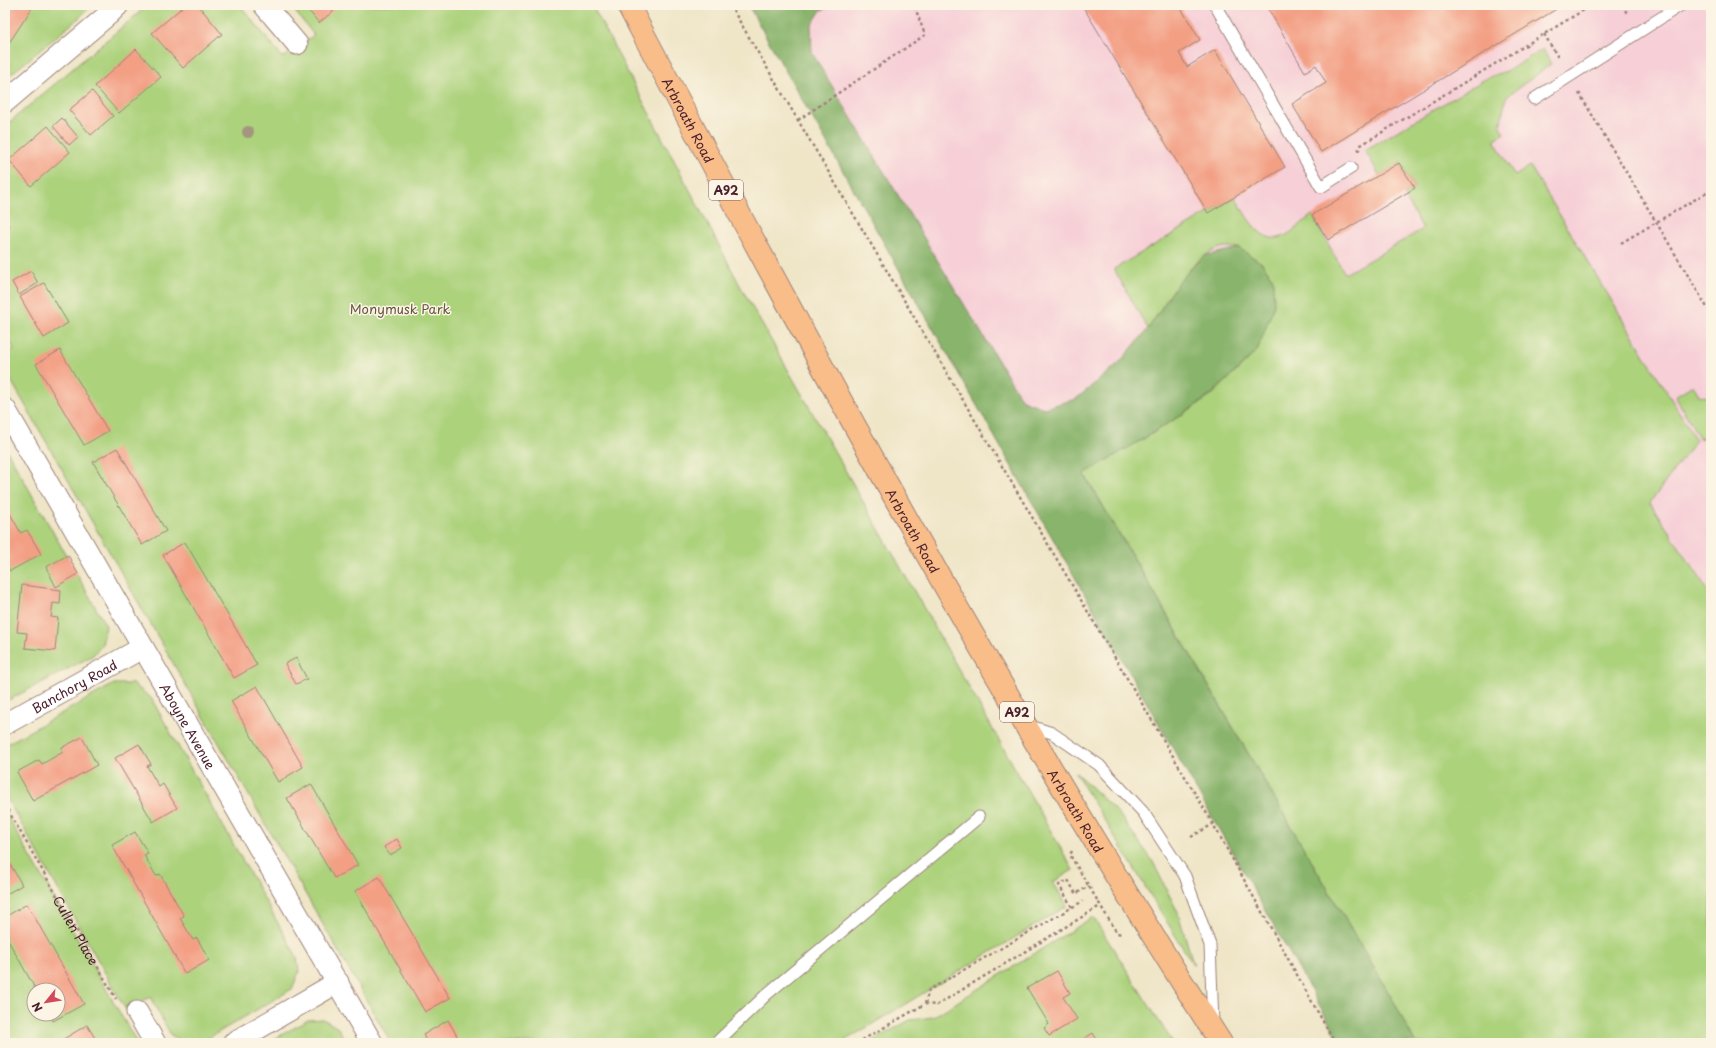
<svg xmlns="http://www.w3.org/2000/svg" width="1716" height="1048" viewBox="0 0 1716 1048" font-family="'Playpen Sans',sans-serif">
<rect width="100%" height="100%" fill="#fcf5e5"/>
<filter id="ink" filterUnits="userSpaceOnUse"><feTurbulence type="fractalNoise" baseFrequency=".025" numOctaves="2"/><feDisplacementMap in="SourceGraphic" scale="8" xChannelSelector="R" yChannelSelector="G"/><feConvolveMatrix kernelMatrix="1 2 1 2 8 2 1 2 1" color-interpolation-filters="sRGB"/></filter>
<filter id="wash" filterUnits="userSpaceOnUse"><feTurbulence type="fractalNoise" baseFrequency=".012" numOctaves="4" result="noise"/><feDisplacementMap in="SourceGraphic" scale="16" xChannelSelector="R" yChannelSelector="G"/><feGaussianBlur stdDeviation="0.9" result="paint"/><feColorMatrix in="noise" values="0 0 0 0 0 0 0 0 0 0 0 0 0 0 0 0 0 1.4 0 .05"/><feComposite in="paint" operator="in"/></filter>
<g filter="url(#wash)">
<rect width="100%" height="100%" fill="#efe5c7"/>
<!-- built -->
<path fill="#f6cfd7" d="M748 5H1711V1043H1341Z"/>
<!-- green -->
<path fill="#acd27c" stroke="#7b7854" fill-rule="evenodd" d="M5 5H92L79 18 5 79Z
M148 5H240L283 58 314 35 290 5H592L743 291 1073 870 1053 882 1067 906 841 1043H391L5 370V355L14 349 5 332V126Z
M1543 49 1551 64 1506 97 1500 127 1504 133 1494 140 1515 176 1530 166 1696 440 1650 503 1711 595V1043H1415L1394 1002 1084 473 1150 435 1211 396 1257 351 1239 248C1234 248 1226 246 1221 248 1191 255 1164 305 1148 329L1114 269 1235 197C1245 213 1259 245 1282 237 1291 234 1304 221 1312 215L1345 274 1423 229 1404 195 1415 188 1400 163 1379 175 1365 150 1487 78 1509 70Z
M1693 385 1699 395 1711 398V435L1700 439 1675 396Z
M5 447 106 626 102 645 92 656 5 702Z
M114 684H133L151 698 297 957 299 972 292 989 200 1043H185L171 1035 150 997 126 1010 5 795V745Z
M1075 772 1119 814 1152 860 1178 913 1194 966Z
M5 812 137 1043H5ZM34 990H58V1014H34Z
M1093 917 1173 1043H868L910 1020 933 1017Z
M323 1019 338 1028 347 1043H267L308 1020Z"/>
<!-- forest -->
<path fill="#89b46c" stroke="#6a6a4c" d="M748 5H835L821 10 811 26 812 53 1022 400 1044 408 1076 399 1119 363 1148 329 1179 281 1204 256 1239 248 1262 263 1273 279 1274 306 1257 351 1210 396 1150 435 1084 474 1394 1002 1415 1043H1341Z"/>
<g id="blocks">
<!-- building -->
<path fill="#f39f84" d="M5 5H34L7 46 5 45Z
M185 5H198L222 34 183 68 152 33Z
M304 5H337L338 7 319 23Z
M1082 5H1179L1200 40 1179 53 1187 67 1215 50 1285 167 1208 213Z
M1266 5H1563L1321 152 1292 104 1326 83 1316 65 1305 72Z
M136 49 161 77 119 113 95 86Z
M92 91 113 116 91 135 69 110Z
M62 118 78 137 69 145 53 126Z
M48 126 70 152 31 186 9 160Z
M1399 163 1415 188 1328 240 1312 215Z
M5 197 10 203 5 207Z
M5 220 10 226 5 229Z
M31 271 38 283 19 295 12 282Z
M44 283 68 323 44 338 20 297Z
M60 350 108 431 84 445 36 364Z
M117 448 166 531 142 545 93 462Z
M5 505 21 533 27 530 41 554 10 571 5 562Z
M185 542 257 665 234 678 163 555Z
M68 555 78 574 56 587 46 567Z
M22 585 61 590 60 604 53 603 51 617 58 618 55 651 25 648 27 633 17 632Z
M5 648 9 656 5 658Z
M296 658 307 679 296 684 285 664Z
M257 686 303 767 278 782 231 701Z
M82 737 97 765 33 801 17 772 39 760 42 764 63 752 61 748Z
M139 744 151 764 147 766 159 787 163 784 177 808 153 822 115 758Z
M311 784 358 865 334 878 287 798Z
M135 832 148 853 144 855 156 876 160 874 184 916 180 918 193 940 197 938 209 960 185 974 112 845Z
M397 839 402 848 390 855 384 847Z
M5 855 22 885 5 895Z
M379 877 450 998 425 1012 355 891Z
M27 904 84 1004 53 1021 49 1014H58V990H36L5 935V917Z
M1057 971 1070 993 1063 997 1077 1019 1049 1036 1044 1028 1049 1024 1027 988Z
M448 1020 461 1043H427L423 1035Z
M87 1025 98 1043H57Z
M1093 1033 1099 1043H1077Z"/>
</g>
</g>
<g filter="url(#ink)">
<use href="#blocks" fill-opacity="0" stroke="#9c8279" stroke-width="1"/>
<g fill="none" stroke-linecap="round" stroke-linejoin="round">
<defs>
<path id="service" d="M1215 5 1321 187 1351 168
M1534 99 1681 5
M1027 725 1052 733 1099 765 1143 812 1185 876 1210 945 1213 1024
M716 1043 767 994 979 817"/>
<g id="minor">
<path d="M264 5 297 44"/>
<path d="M5 102 109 14 118 5"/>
<path id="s2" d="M5 409 372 1043"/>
<path id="s3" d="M5 724 142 648"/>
<path d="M137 1012 155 1043"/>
<path d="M233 1043 338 982"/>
</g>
<g id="primary">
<path id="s4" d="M628 5C814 357 1005 708 1221 1043"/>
</g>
</defs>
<!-- service casing -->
<use href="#service" stroke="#9c8279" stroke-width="13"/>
<!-- minor casing -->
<use href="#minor" stroke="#9c8279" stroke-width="23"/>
<!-- primary casing -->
<use href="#primary" stroke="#9c8279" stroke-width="24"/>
<!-- path -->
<g stroke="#9c8279" stroke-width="2.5" stroke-dasharray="3 3" stroke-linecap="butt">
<path d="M730 5 1213 824 1335 1043"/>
<path d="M1622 5 1628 15"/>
<path d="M1544 34 1559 59"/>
<path d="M1579 93 1711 314"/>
<path d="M798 120 925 35 914 5"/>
<path d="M1358 151 1361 145 1592 5"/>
<path d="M1621 243 1711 190"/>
<path id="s1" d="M5 805 116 999"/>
<path d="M1191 837 1213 824"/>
<path d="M1072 851 1070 855 1117 933 1122 934"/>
<path d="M1072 907 1059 885 1068 880 1076 894 1089 886"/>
<path d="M925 1004 929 990 1083 901"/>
<path d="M857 1043 925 1004 937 1005 1100 906"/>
</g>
<!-- service -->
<use href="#service" stroke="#fff" stroke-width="11"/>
<!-- minor -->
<use href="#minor" stroke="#fff" stroke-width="21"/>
<!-- primary -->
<use href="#primary" stroke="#f8bd89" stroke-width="22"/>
</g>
<!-- trees -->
<circle fill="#a4967e" cx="248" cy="132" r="6"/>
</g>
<g text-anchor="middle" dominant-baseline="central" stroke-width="3" stroke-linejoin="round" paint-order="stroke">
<!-- shield labels -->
<g fill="#fcf5e5" stroke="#7f5f63" stroke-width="1">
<rect x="709" y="180" width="34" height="20" rx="3"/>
<rect x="1000" y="702" width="34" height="20" rx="3"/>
</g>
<g font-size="12" font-weight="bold" fill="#4a1f2b">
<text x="726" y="190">A92</text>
<text x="1017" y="712">A92</text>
</g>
<!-- street labels -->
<g font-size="13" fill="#4a1f2b" stroke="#fcf5e5">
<text stroke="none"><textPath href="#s4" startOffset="130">Arbroath Road</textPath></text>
<text stroke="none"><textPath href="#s4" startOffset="598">Arbroath Road</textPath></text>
<text stroke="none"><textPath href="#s3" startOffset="79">Banchory Road</textPath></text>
<text stroke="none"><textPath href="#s2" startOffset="366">Aboyne Avenue</textPath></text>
<text stroke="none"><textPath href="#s4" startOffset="922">Arbroath Road</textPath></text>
<text stroke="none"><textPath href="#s1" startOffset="144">Cullen Place</textPath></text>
</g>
<!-- park labels -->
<g font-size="13" fill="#675543" stroke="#fcf5e5">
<text x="400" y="308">Monymusk Park</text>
</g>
</g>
<!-- margin -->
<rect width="1716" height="1048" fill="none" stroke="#fcf5e5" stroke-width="20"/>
<!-- north arrow -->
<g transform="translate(46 1002) rotate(240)"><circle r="19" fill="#fcf5e5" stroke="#b59f9b"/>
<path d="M0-3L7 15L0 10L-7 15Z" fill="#d1495b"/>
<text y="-6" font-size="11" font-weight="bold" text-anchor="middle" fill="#4a1f2b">N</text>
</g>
</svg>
